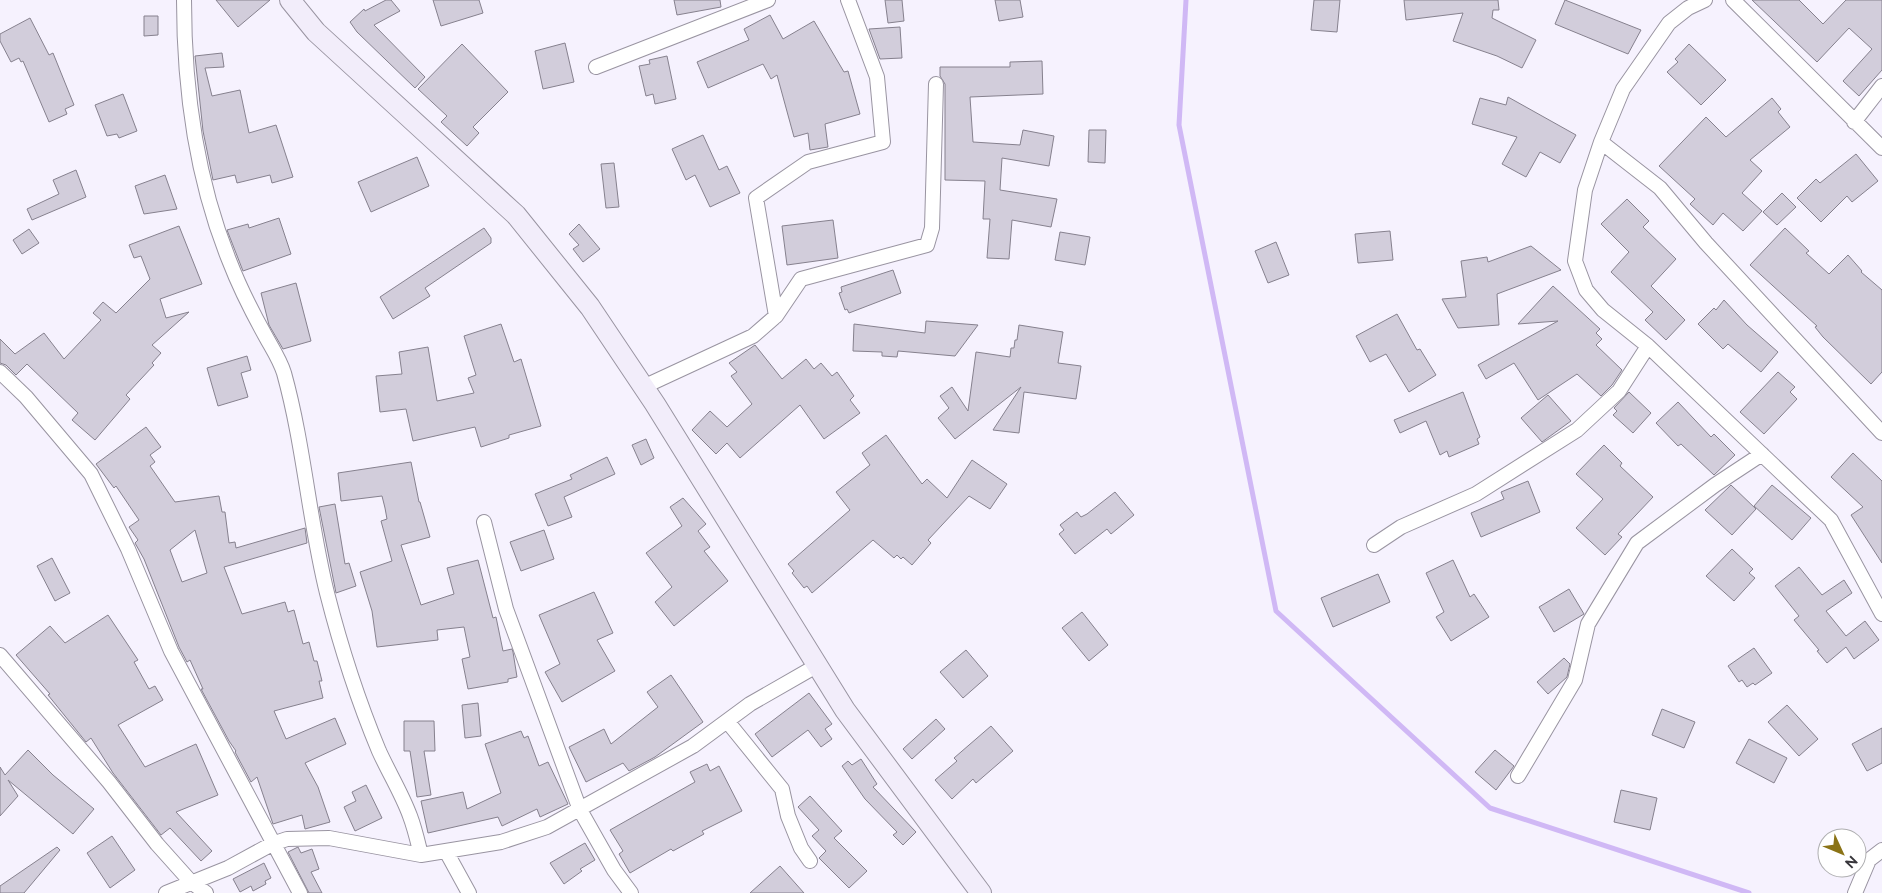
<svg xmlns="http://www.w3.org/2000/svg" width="1882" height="893" viewBox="0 0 1882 893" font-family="Raleway,sans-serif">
<rect width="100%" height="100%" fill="#f6f2fe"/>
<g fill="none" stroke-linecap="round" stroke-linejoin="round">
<!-- stream -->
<path stroke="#d0b8f5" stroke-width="5" d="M1186 0 1179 125 1276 611 1490 808 1749 893"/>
</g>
<!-- building -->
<path fill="#d2cddb" stroke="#86818e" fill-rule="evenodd" d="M216 0H270L238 27Z
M386 0H391L400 11 374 25 425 77 415 88 357 32 350 22 364 9 365 11Z
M433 0H479L483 13 441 26Z
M674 0H720L721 7 677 15Z
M885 0H902L904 21 888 23Z
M995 0H1020L1023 17 999 21Z
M1314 0H1340L1337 32 1311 30Z
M1404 0H1498L1499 10H1493L1492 18 1536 40 1522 68 1497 56 1453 41 1463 13 1406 20Z
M1565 0 1641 30 1628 54 1555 24Z
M1752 0H1799L1823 24 1846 0H1882V70L1859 96 1843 81 1872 49 1849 28 1817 62Z
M770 15 783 39 814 21 844 72 848 71 860 114 825 124 828 147 810 150 808 133 794 137 777 75 771 79 763 64 708 88 697 62 749 40 744 29Z
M144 16H158V35L144 36Z
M30 18 49 55 53 53 74 105 65 109 67 114 49 122 23 61 21 62 19 58 11 62 0 41V34Z
M900 27 902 58 880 59 869 29Z
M565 43 574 82 543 89 535 51Z
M462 44 508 92 473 127 479 133 467 146 441 122 447 116 418 89Z
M1689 44 1726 80 1701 105 1667 72 1678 62 1675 59Z
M222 53 224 67 205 68 212 96 240 90 249 133 276 125 293 177 272 183 270 175 237 183 235 175 213 180 203 131 195 56Z
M667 56 676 99 655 104 653 94 646 96 639 66 650 64 649 60Z
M1042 61 1043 94 970 97 973 142 1020 145 1023 130 1054 136 1049 166 1002 158 1000 190 1057 199 1051 227 1012 220 1009 259 987 258 990 219H983L985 181 945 180V84L940 76V67H1010V62Z
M123 94 137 131 119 138 117 134 107 136 95 105Z
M1508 97 1576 135 1560 163 1540 152 1526 177 1502 164 1517 137 1472 124 1480 98 1506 105Z
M1772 98 1781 109 1778 112 1790 127 1750 160 1762 171 1742 193 1762 211 1743 231 1723 213 1713 225 1690 204 1695 199 1659 166 1706 117 1726 137Z
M1089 130H1106L1105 163 1088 162Z
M703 135 719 170 727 166 740 193 710 207 695 175 686 180 672 149Z
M1856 154 1878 181 1852 202 1847 196 1821 222 1797 198 1816 179 1820 183Z
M417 157 429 186 371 212 358 182Z
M614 163 619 207 606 208 601 164Z
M76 170 86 197 32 220 27 209 59 194 53 180Z
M165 175 177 209 144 214 135 186Z
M1782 193 1796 207 1777 225 1763 212Z
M1627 199 1649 221 1643 227 1676 259 1651 286 1685 320 1666 340 1645 320 1653 312 1611 272 1629 252 1601 224Z
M279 218 291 254 243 271 227 230 248 224 249 228Z
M833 220 838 258 787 265 782 226Z
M579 224 600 249 583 262 573 249 579 245 569 234Z
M179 226 202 284 160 299 166 318 189 312 152 345 161 353 152 363 154 365 126 395 130 399 95 440 72 420 78 413 27 364 16 375 6 365 0 363V339L15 354 44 333 64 359 101 320 93 313 103 302 116 313 150 279 141 256 134 258 129 245Z
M484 228 491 238V243L425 288 430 296 393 319 380 297Z
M1785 228 1809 251 1806 253 1829 274 1848 255 1862 271 1861 272 1882 290V372L1871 384 1823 337 1815 327 1817 326 1750 265Z
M29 229 39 243 22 254 13 240Z
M1390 231 1393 260 1358 263 1355 234Z
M1060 232 1090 237 1085 265 1055 260Z
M1276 242 1289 275 1268 283 1255 251Z
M1531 246 1561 270 1497 294 1499 325 1458 328 1442 299 1466 297 1461 261 1487 257 1488 262Z
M893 270 901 293 849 313 847 309 845 310 839 293 842 292 841 287Z
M296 283 311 341 283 349 269 325 261 293Z
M1553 286 1600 329 1596 333 1602 339 1596 345 1622 370 1612 385 1601 396 1577 374 1538 400 1514 363 1486 379 1478 365 1558 321 1518 324Z
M1724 300 1747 325 1778 352 1761 372 1728 344 1723 349 1698 324 1714 308 1716 310Z
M1397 314 1417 350 1420 349 1436 375 1409 392 1386 354 1370 362 1356 336Z
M926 321 978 325 955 356 898 351 897 357 882 356V352L853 351 854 324 925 333Z
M501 324 514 362 521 359 541 426 509 435V438L481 447 475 427 413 441 406 409 380 412 376 376 402 374 399 352 428 347 437 401 474 393 468 378 476 375 464 336Z
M1019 325 1063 332 1058 363 1081 366 1076 399 1024 392 1019 433 993 430 1021 387 955 439 938 418 949 408 940 396 952 387 968 411 976 352 1010 357 1011 348H1014L1015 340H1017Z
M755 345 782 379 806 359 814 369 821 363 832 376 837 372 854 396 850 400 860 413 824 439 800 405 740 458 727 443 716 454 692 430 710 411 727 427 752 404 731 376 737 372 729 363Z
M247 356 251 370 241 373 248 397 218 406 207 368Z
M1778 372 1795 387 1790 392 1797 399 1764 434 1740 412Z
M1463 392 1480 437 1477 439 1479 444 1449 457 1447 451 1440 455 1426 421 1400 433 1394 420Z
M1629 392 1651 413 1633 433 1613 415 1617 411 1614 408Z
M1548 395 1571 421 1542 442 1521 418Z
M1678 402 1711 437 1714 434 1735 455 1714 475 1681 444 1678 446 1656 423Z
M146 427 161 447 150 455 155 462 150 466 175 502 219 496 222 512H225L229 543 235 542 236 548 305 528 307 543 224 567 242 614 285 602 288 612 294 610 303 644 309 642 314 661H317L322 681H319L323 698 274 711 286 739 335 718 346 744 305 763 318 787 330 822 305 829 302 815 273 824 257 777 251 782 235 752 236 751 229 741 201 689H203L190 660 187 662 179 647 144 559 135 543 138 540 129 527 139 520 116 486 114 488 96 464ZM195 530 207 573 182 582 170 550Z
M886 435 922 484 927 479 947 498 972 460 1007 484 990 509 969 496 928 540 931 543 912 565 903 557 901 559 897 555 894 558 873 540 812 593 807 586 804 588 792 573 794 571 788 564 850 510 836 492 870 465 862 453Z
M646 439 654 458 641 465 632 445Z
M1604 445 1622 463 1620 466 1653 497 1618 534 1622 537 1605 555 1576 528 1603 499 1576 474Z
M1853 453 1882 481V563L1851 515 1863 507 1831 477Z
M607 457 615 474 564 497 572 517 548 526 535 494 572 479 570 475Z
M411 462 419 502H420L430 537 401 545 421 605 454 594 447 568 478 560 493 618 496 617 503 651 512 649 513 652 517 677 508 679V682L468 689 462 659 470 657 464 627 437 630 438 640 377 647 372 611 360 572 392 561 381 521 387 519 385 508 382 496 341 501 338 473Z
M1528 481 1540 512 1481 537 1471 513 1504 499 1501 492Z
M1731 485 1756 509 1732 535 1705 510Z
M1772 485 1811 518 1792 540 1754 506Z
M1115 492 1134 515 1111 534 1107 529 1075 554 1059 534 1064 530 1060 525 1077 512 1081 517 1087 514Z
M683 498 706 524 698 531 710 547 704 551 728 581 674 626 655 602 672 587 646 553 682 526 670 507Z
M335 504 345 564 349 563 356 586 336 593 319 507Z
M544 530 554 559 521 571 510 542Z
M1732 549 1753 569 1749 573 1755 578 1734 601 1706 576Z
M52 558 70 593 55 601 37 566Z
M1453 560 1470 597 1474 594 1489 617 1451 641 1436 617 1444 612 1426 573Z
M1799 567 1822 595 1844 580 1852 593 1826 611 1846 636 1865 621 1879 640 1854 659 1846 647 1827 663 1817 651 1819 650 1794 620 1799 616 1775 586Z
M1378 574 1390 602 1333 627 1321 598Z
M1569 589 1584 614 1554 632 1539 607Z
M594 592 613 633 597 640 615 671 562 702 545 672 560 664 539 615Z
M1082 612 1108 645 1089 661 1062 628Z
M108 615 138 660 134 662 149 689 155 686 163 700 118 725 145 767 196 744 218 795 176 812 212 851 201 861 170 828 161 835 113 773 91 738 86 742 48 695 50 694 16 655 50 626 65 643Z
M1754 648 1772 673 1755 685 1753 683 1747 687 1742 680 1739 682 1728 666Z
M966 650 988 676 963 698 940 672Z
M1564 658 1570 664 1567 677 1548 694 1537 682Z
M671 675 703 722 655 757 629 771 623 763 586 782 569 747 604 729 611 744 658 707 647 692Z
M809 693 832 724 825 729 832 739 821 747 808 730 772 757 755 734Z
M478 703 481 736 465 738 462 705Z
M1787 705 1818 739 1799 756 1768 722Z
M1662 709 1695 722 1684 748 1652 735Z
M936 719 945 729 912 759 903 749Z
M404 721H434L435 751H424L431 795 417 797 410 751H404Z
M991 726 1013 751 976 783 973 779 952 799 935 780 957 761 954 758Z
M1882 728V763L1867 771 1852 744Z
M521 731 524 738 528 736 539 766 548 762 568 804 540 817 537 809 502 826 498 817 428 833 421 801 463 792 467 809 501 793 485 744Z
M1749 739 1787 758 1774 783 1736 763Z
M28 750 53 775 94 809 73 834 8 780 18 796 0 816V767L5 775Z
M1495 750 1514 766 1496 790 1475 772Z
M861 759 877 784 873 787 916 832 903 845 893 835 897 832 865 799 842 766 848 761 852 765Z
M707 764 710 771 719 766 742 811 702 831 704 834 673 851 671 849 630 873 619 854 623 851 610 830 695 782 690 772Z
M366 785 382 818 355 831 344 807 356 801 352 792Z
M1621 790 1657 798 1650 830 1614 822Z
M810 796 842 831 834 838 867 871 849 888 819 858 826 851 812 836 819 830 798 807Z
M112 836 135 870 110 888 87 853Z
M585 843 595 860 580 869 582 871 564 884 550 863Z
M57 847 60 850 24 893H0V886Z
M298 847 301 853 312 849 319 869 311 872 322 893H309L288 852Z
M264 863 271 878 265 881 266 884 253 891 251 886 240 892 233 879Z
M780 866 804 893H750Z"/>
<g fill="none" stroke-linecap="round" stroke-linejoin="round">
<defs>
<path id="street" d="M184 0C184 88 196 178 229 260 239 286 252 312 266 337 272 348 280 360 284 373 304 445 309 521 327 593 340 644 359 703 379 751 389 773 402 794 410 816 415 829 418 843 421 855
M1705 0 1688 8 1669 23 1623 89 1601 142 1660 188 1706 243 1882 433
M1733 0 1882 148
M596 67 768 0
M1854 122 1882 86
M1601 142 1585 190 1575 261 1586 290 1603 310 1648 346 1831 520 1882 614
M776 316 756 198 808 162 883 142 877 77 848 0
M0 372 26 397 91 474 128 549 171 651 300 893
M643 387 753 336 776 316 801 279 927 245 932 228 936 84
M484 522 506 609 580 810 614 870 631 893
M1374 545 1401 527 1476 494 1577 430 1619 391 1648 346
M0 655 109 782 157 844 191 882 206 893
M727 721 782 789 788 816 801 848 810 861
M1518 776 1575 680 1588 624 1637 543 1715 485 1762 454
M447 853 469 893
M166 893 228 868 272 844 287 839 329 838 421 855 501 842 547 827 693 746 750 704 818 665
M1855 893 1869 860 1882 850"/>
<path id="secondary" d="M290 0 316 32 516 215 590 307 655 404 845 710 981 893"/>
</defs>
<!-- street casing -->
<use href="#street" stroke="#9994a1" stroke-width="16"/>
<!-- secondary casing -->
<use href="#secondary" stroke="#9994a1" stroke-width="22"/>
<!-- street -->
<use href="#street" stroke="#fff" stroke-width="14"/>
<!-- secondary -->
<use href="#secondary" stroke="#f2edfa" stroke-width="20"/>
</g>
<!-- north arrow -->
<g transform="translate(1842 853) rotate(134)"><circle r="24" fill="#ffffff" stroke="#afafb1"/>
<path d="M0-4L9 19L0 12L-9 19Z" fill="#8b7316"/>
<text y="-8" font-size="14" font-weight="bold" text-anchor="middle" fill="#38363b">N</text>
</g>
</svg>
